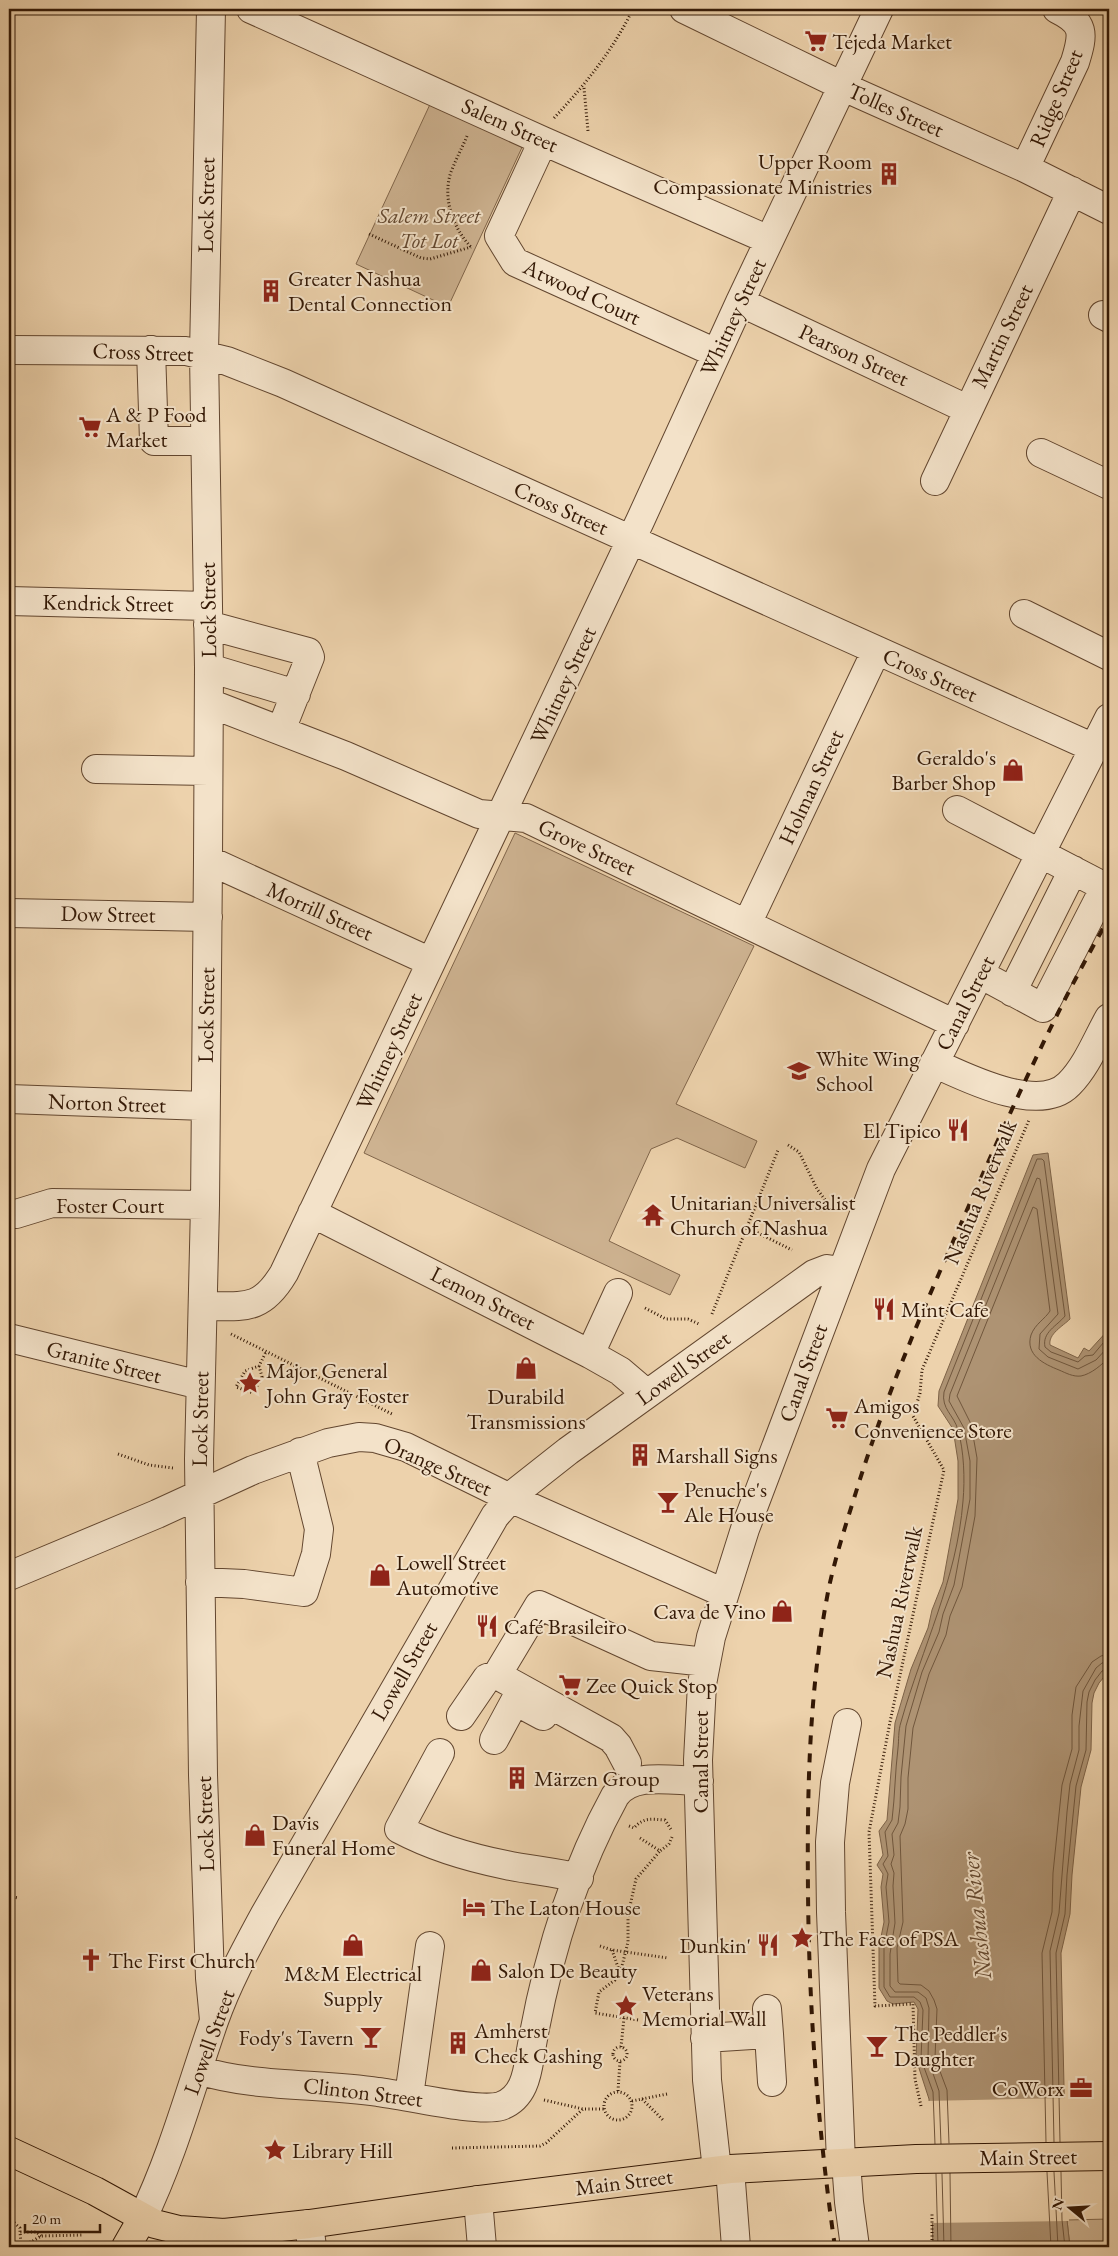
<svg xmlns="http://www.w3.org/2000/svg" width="1118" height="2256" viewBox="0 0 1118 2256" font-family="'EB Garamond',serif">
<rect width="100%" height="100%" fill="#edd2ac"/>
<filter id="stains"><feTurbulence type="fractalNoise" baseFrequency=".004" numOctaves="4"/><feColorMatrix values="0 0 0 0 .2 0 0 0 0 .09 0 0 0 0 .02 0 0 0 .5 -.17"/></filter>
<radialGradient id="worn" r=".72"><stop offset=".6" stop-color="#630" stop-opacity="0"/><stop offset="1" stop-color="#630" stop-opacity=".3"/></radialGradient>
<!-- green -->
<path fill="#cdb290" stroke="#80654a" d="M432 100 524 143 448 307 356 264Z
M515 833 754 946 676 1104 757 1141 745 1168 677 1138 651 1149 609 1241 680 1275 670 1295 364 1153Z
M1109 2219V2247H1070L1067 2220Z"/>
<!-- water -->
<path fill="#ae9373" stroke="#7d6247" d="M1048 1153 1070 1319C1063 1326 1048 1334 1050 1345L1078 1358 1084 1348 1089 1351 1109 1329V1671L1099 1683 1094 1693 1092 1703 1091 1750 1081 1787 1072 1875 1070 1914 1061 1953 1067 2220 1070 2247H933L929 2099 916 2059 918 2009 914 2002 893 2004 887 2001 879 1988V1947L884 1922 881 1887 883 1874 877 1865 883 1855 879 1831 887 1820 895 1723 911 1669 928 1628 932 1610 943 1582 958 1499V1461L953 1429 938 1406 939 1391 1033 1155Z"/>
<!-- pier -->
<path fill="#edd2ac" d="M1067 2098 1069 2221 930 2223 926 2101Z"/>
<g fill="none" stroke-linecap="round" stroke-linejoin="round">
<!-- shore -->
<path stroke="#70563c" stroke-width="1" d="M1046 2142 1042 1953 1052 1912 1053 1873 1062 1785 1072 1749V1715L1076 1687 1092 1662 1101 1656 1109 1654
M1054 2142 1050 1951 1059 1913 1067 1812 1070 1784 1079 1750V1726L1083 1691 1096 1668 1102 1663 1109 1662
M1060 2142 1056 1953 1065 1914 1067 1875 1076 1786 1086 1750 1087 1702 1089 1692 1095 1680 1102 1671 1109 1668
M949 2143 947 2090 935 2058 937 2009 934 2000 929 1991 921 1985 900 1984 898 1982 897 1948 903 1922 900 1836 905 1824 908 1809V1778L913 1728 929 1674 946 1635 950 1616 962 1587 975 1516 977 1458 971 1424 957 1396 1033 1207 1037 1209 1050 1311C1045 1319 1035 1324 1031 1335 1025 1355 1044 1364 1059 1370 1066 1373 1073 1377 1081 1376 1091 1374 1102 1365 1109 1357
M935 2144 933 2092 921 2059 923 2010 920 2002 914 1997H890L884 1987V1947L889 1922 886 1887 888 1874 883 1864 888 1856 885 1832 892 1820C895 1796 895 1772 898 1748 899 1740 898 1731 901 1722 922 1648 957 1579 963 1501 965 1479 964 1451 958 1430 954 1415 941 1409 944 1392L1037 1159H1042L1044 1161 1065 1316C1057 1326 1042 1332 1045 1347L1051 1352 1078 1362 1085 1356 1093 1355 1109 1336
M941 2144 939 2091 928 2059 929 2008 926 1998 918 1992H895L890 1986V1954L895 1923 893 1886 894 1873 891 1864 894 1855 892 1834 898 1823 900 1807 901 1777 906 1726 922 1672 939 1632 943 1614 954 1585 970 1499V1461L964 1428 949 1401 950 1394 1037 1178 1040 1179 1058 1314 1040 1334 1039 1349 1048 1357 1078 1369 1096 1360 1109 1346
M1047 2172 1051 2247
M1054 2172 1058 2247
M1061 2172 1062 2220 1065 2247
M950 2173 951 2247
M936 2174 938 2247
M942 2174 944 2247"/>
<defs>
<path id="minor" d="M211 9 204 354 209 668 208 860 205 1205 199 1459 203 1775 210 1978 214 2020
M251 9 543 141 769 240
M684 9 857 93 1025 168 1109 210
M543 141 499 236 515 262 716 353
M1025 168 1075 62C1084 33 1085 23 1057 9
M740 302 967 409
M1103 315 1109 318
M9 350 186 351 227 361 283 383 1094 748
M151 350 154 441H205
M1041 453 1109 485
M935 481 1072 191
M9 601 208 606
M1024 614 1109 656
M208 625 308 652 310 657 281 730
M209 668 296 694
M209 703 346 756 479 814 526 818 955 1024
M96 769 208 771
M957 810 1105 887 1043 1008 980 974
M208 860 431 962
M9 913 208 917
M747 924 876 651
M1012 992 1073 870
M934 1063C965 1077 1039 1115 1069 1084 1087 1066 1097 1039 1109 1018
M9 1099 205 1106
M312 1213 590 1354 620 1371 647 1394
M16 1214 52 1203 205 1205
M203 1306C244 1306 261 1312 284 1273L640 521 740 302 879 9
M9 1338 200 1385
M590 1354 618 1293
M9 1576 157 1514 253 1470 328 1443 359 1437 375 1438 406 1447 510 1498 724 1593
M200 1582 244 1584 304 1592 316 1554 319 1529 300 1452
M461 1716 487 1678 497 1675
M494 1740 515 1701 543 1716
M440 1753 399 1829C431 1846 471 1858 506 1865 530 1870 554 1872 579 1878
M627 1763 618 1746 611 1738 497 1675 539 1605 651 1656 706 1662
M767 2009 769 2034
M705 2038 769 2034 772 2082
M198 2070C255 2088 319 2083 378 2092 405 2095 478 2113 501 2106 523 2098 527 2076 530 2056 545 1966 571 1876 615 1796 632 1771 673 1781 699 1781
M409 2096 430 1946
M841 2162 831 1912 830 1842 835 1783 847 1723
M846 2162 849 2202 855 2247
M730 2169 736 2247
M717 2170 707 2080 698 1760 702 1684 711 1637 745 1529 881 1169 1109 718
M478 2200 482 2247
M142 2219C173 2155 191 2087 214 2021 227 1984 246 1949 265 1914L495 1516 516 1492 568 1451 814 1274 827 1269 841 1271
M309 2224 312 2247"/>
<path id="major" d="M9 2151 95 2191 155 2224 179 2230 224 2233 309 2224 478 2200 730 2169 916 2159 1109 2156
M126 2247 142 2219"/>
</defs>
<!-- minor casing -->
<use href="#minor" stroke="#62462f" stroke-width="30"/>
<!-- major casing -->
<use href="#major" stroke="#331805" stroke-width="30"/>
<!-- path -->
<path stroke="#331805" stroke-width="3" stroke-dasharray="1 2.5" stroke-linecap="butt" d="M584 88 588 131
M554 118C585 85 613 50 633 9
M467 136C462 148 456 159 451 172 442 198 453 228 471 247
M369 234 421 258 430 259 471 247
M788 1145 799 1152 817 1189 829 1205
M748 1228 792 1250
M645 1308 666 1319H688L699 1324
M712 1314 778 1150
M231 1334 392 1414
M259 1366 262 1377 253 1393 236 1387 245 1371 259 1366 266 1352
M118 1454 149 1465 173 1468
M629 1826 634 1828C644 1817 651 1819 665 1820L672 1831
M640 1838 660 1851 669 1844 672 1837
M9 1896 18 1898
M600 1946 612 1950 668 1958
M612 1950 620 1973
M638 2020 595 2013 599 1992 615 1980 622 1966 628 1942V1915L636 1879 660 1851
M621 2047 624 2018
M613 2054a7 7 0 1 1 14 0a7 7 0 1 1-14 0Z
M618 2091 620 2061
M604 2106a14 14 0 1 1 28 0a14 14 0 1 1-28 0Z
M642 2099 667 2094
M544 2100 583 2109H604
M632 2101 642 2099 663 2120
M921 2106 915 2079 913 2004 875 2006 869 1832 890 1722 944 1470 913 1416 920 1393 922 1370 1029 1120
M452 2148 540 2146 546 2143 583 2109
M9 2218 20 2228V2232
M41 2236 36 2232H20L21 2243 31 2242 41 2236 83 2235
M932 2247V2212"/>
<!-- minor -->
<use href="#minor" stroke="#f3e2c9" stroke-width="28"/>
<!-- major -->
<use href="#major" stroke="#edd2ac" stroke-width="28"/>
<!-- rail -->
<path stroke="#331805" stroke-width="4" stroke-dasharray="9 9" stroke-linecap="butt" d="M835 2247C818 2130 809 2011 808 1892 807 1789 809 1688 829 1587 836 1555 846 1524 856 1492 884 1401 921 1313 960 1226 1006 1121 1052 1017 1109 918"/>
</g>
<!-- icons -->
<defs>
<symbol id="supermarket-bare" viewBox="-9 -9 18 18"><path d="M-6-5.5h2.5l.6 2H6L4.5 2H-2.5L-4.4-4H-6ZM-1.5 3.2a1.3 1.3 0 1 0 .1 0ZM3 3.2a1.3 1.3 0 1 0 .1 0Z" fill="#8f2418" stroke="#f3e2c9" stroke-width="2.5" paint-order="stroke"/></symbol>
<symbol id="building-bare" viewBox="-9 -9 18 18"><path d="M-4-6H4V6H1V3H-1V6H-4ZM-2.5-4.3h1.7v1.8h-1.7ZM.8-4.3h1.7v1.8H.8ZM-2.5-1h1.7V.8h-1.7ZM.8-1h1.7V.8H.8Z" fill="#8f2418" stroke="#f3e2c9" stroke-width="2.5" paint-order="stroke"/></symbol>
<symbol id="shop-bare" viewBox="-9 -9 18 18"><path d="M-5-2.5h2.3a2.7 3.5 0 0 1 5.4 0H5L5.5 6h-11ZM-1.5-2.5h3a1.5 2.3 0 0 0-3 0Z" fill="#8f2418" stroke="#f3e2c9" stroke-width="2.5" paint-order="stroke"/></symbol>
<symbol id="school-bare" viewBox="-9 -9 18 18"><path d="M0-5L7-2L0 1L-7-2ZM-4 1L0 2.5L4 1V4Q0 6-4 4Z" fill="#8f2418" stroke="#f3e2c9" stroke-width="2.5" paint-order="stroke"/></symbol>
<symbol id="restaurant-bare" viewBox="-9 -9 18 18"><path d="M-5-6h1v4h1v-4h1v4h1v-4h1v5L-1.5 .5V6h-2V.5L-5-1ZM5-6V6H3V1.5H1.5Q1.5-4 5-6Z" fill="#8f2418" stroke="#f3e2c9" stroke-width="2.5" paint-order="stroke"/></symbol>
<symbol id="temple-bare" viewBox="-9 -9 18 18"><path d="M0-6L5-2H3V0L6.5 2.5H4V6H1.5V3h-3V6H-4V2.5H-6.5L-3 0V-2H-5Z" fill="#8f2418" stroke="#f3e2c9" stroke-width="2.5" paint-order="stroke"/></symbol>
<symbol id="sight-bare" viewBox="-9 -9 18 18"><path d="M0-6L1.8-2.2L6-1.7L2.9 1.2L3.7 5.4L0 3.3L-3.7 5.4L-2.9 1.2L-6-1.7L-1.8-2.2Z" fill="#8f2418" stroke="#f3e2c9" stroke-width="2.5" paint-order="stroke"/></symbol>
<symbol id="bar-bare" viewBox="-9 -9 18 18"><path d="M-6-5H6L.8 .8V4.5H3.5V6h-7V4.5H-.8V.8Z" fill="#8f2418" stroke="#f3e2c9" stroke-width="2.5" paint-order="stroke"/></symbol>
<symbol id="hotel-bare" viewBox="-9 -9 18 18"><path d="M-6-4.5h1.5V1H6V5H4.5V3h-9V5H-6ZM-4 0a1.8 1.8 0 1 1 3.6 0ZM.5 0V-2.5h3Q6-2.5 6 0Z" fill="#8f2418" stroke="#f3e2c9" stroke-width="2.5" paint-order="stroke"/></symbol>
<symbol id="church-bare" viewBox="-9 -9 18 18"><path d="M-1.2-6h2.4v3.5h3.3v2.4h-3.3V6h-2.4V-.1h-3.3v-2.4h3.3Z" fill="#8f2418" stroke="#f3e2c9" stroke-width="2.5" paint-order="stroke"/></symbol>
<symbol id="office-bare" viewBox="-9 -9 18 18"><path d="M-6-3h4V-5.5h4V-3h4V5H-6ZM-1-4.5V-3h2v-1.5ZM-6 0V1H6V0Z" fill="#8f2418" stroke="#f3e2c9" stroke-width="2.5" paint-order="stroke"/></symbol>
</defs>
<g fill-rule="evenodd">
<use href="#supermarket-bare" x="800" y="25" width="32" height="32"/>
<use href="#building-bare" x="873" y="158" width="32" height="32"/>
<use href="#building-bare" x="255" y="275" width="32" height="32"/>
<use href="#supermarket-bare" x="74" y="411" width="32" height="32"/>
<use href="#shop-bare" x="997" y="754" width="32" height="32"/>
<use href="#school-bare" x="783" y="1055" width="32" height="32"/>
<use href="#restaurant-bare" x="942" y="1114" width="32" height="32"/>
<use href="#temple-bare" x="637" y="1199" width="32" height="32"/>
<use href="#restaurant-bare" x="868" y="1293" width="32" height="32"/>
<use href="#shop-bare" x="510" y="1352" width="32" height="32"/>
<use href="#sight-bare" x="234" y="1367" width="32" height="32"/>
<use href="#supermarket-bare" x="821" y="1402" width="32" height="32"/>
<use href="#building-bare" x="624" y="1439" width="32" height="32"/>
<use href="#bar-bare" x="652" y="1486" width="32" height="32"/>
<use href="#shop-bare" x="364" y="1559" width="32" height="32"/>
<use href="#shop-bare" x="766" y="1595" width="32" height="32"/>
<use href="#restaurant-bare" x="471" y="1610" width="32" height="32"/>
<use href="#supermarket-bare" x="554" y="1669" width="32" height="32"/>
<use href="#building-bare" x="501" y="1762" width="32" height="32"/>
<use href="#shop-bare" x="239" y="1819" width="32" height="32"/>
<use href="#hotel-bare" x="458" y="1891" width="32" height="32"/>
<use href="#sight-bare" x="786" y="1922" width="32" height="32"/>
<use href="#shop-bare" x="337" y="1929" width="32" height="32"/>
<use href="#restaurant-bare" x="752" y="1929" width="32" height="32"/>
<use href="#church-bare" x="75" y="1944" width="32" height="32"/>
<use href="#shop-bare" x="465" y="1954" width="32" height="32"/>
<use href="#sight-bare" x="610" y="1990" width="32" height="32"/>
<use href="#bar-bare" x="355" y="2021" width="32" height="32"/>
<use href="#building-bare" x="442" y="2027" width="32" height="32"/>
<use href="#bar-bare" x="861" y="2030" width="32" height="32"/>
<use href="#office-bare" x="1065" y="2072" width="32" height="32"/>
<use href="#sight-bare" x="259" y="2134" width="32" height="32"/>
</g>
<g text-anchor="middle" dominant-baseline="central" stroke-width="4" stroke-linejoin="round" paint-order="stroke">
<!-- poi labels -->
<g font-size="22" fill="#331805" stroke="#f3e2c9" text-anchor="start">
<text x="832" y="41">Tejeda Market</text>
<text x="872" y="161" text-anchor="end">Upper Room<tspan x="872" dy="25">Compassionate Ministries</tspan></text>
<text x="288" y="278">Greater Nashua<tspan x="288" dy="25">Dental Connection</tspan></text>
<text x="106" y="414">A &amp; P Food<tspan x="106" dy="25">Market</tspan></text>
<text x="996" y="757" text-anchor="end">Geraldo's<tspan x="996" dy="25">Barber Shop</tspan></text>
<text x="816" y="1058">White Wing<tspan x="816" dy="25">School</tspan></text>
<text x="941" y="1130" text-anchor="end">El Tipico</text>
<text x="670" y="1202">Unitarian Universalist<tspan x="670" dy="25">Church of Nashua</tspan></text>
<text x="901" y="1309">Mint Cafe</text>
<text x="266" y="1370">Major General<tspan x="266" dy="25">John Gray Foster</tspan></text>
<text x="526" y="1396" text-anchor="middle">Durabild<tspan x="526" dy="25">Transmissions</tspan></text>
<text x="854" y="1405">Amigos<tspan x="854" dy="25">Convenience Store</tspan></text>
<text x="656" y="1455">Marshall Signs</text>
<text x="684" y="1489">Penuche's<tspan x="684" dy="25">Ale House</tspan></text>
<text x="396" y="1562">Lowell Street<tspan x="396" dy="25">Automotive</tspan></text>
<text x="766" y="1611" text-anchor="end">Cava de Vino</text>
<text x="504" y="1626">Café Brasileiro</text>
<text x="586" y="1685">Zee Quick Stop</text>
<text x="534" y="1778">Märzen Group</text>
<text x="272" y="1822">Davis<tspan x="272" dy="25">Funeral Home</tspan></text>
<text x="490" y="1907">The Laton House</text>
<text x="819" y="1938">The Face of PSA</text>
<text x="751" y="1945" text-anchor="end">Dunkin'</text>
<text x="108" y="1960">The First Church</text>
<text x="498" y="1970">Salon De Beauty</text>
<text x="353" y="1973" text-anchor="middle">M&amp;M Electrical<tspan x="353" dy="25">Supply</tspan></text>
<text x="642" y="1993">Veterans<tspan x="642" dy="25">Memorial Wall</tspan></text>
<text x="474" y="2030">Amherst<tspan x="474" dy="25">Check Cashing</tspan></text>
<text x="894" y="2033">The Peddler's<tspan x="894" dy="25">Daughter</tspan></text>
<text x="354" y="2037" text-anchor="end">Fody's Tavern</text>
<text x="1064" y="2088" text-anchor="end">CoWorx</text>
<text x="292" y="2150">Library Hill</text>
</g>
<!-- street labels -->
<g font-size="22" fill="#331805" stroke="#f3e2c9">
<text transform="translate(1056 98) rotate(-67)">Ridge Street</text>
<text transform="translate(896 110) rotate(24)">Tolles Street</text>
<text transform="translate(510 125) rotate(24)">Salem Street</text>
<text transform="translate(206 205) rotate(-89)">Lock Street</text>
<text transform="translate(582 292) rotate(25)">Atwood Court</text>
<text transform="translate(733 317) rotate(-65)">Whitney Street</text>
<text transform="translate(1002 336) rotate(-64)">Martin Street</text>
<text transform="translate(143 352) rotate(2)">Cross Street</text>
<text transform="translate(854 355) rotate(25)">Pearson Street</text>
<text transform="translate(561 508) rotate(24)">Cross Street</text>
<text transform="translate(108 603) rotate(1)">Kendrick Street</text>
<text transform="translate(208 610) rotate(-91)">Lock Street</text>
<text transform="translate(930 675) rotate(24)">Cross Street</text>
<text transform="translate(563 685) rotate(-65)">Whitney Street</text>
<text transform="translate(811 787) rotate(-65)">Holman Street</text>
<text transform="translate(587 847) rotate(25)">Grove Street</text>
<text transform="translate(320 911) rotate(24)">Morrill Street</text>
<text transform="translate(108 914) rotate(1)">Dow Street</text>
<text transform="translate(965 1003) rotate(-63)">Canal Street</text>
<text transform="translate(206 1015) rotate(-89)">Lock Street</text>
<text transform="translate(389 1051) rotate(-65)">Whitney Street</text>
<text transform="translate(107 1103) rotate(2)">Norton Street</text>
<text transform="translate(980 1192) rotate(-67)">Nashua Riverwalk</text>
<text x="110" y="1205">Foster Court</text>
<text transform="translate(483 1298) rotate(27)">Lemon Street</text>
<text transform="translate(104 1362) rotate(14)">Granite Street</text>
<text transform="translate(683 1368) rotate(-36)">Lowell Street</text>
<text transform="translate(803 1373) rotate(-70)">Canal Street</text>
<text transform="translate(200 1419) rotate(-89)">Lock Street</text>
<text transform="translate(438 1466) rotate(24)">Orange Street</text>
<text transform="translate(899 1602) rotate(-78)">Nashua Riverwalk</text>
<text transform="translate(404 1671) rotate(-60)">Lowell Street</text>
<text transform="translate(700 1762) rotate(-90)">Canal Street</text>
<text transform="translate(205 1824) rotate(-92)">Lock Street</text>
<text transform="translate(209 2042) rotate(-70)">Lowell Street</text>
<text transform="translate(363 2092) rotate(7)">Clinton Street</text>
<text transform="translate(1028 2157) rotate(-1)">Main Street</text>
<text transform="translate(624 2182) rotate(-7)">Main Street</text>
</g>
<!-- park labels -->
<g font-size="22" font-style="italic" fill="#61462f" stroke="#f3e2c9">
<text x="429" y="215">Salem Street<tspan x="429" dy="25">Tot Lot</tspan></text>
</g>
<!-- water labels -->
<g font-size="24" font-style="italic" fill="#644931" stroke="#f3e2c9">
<text transform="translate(976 1916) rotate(-96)">Nashua River</text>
</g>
</g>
<!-- margin -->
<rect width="1118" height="2256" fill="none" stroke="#edd2ac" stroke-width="30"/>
<rect x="10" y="10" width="1098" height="2236" fill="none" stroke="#331805" stroke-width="2.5"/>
<rect x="15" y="15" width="1088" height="2226" fill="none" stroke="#331805"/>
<!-- north arrow -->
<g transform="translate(1070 2208) rotate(288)" stroke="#f3e2c9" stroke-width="4" paint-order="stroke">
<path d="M0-4L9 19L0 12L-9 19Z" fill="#331805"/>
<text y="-8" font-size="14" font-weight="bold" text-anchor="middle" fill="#331805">N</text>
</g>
<!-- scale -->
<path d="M25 2224v8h75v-8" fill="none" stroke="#331805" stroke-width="2.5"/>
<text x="32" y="2224" font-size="15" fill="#331805" stroke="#f3e2c9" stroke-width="4" paint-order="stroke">20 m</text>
<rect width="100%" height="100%" filter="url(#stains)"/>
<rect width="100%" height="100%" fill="url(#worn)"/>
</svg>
